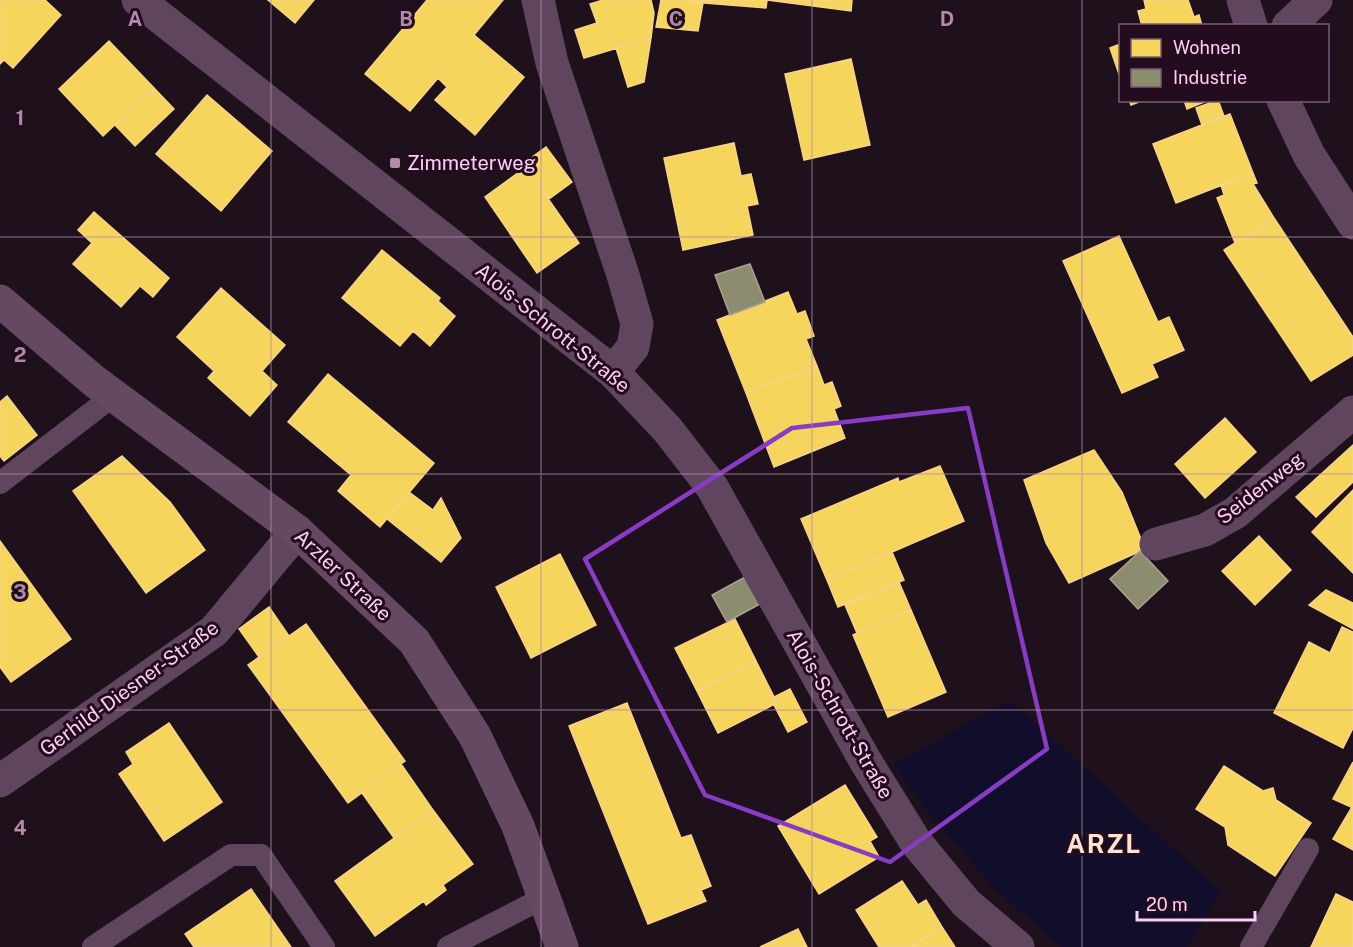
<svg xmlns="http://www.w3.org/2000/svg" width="1353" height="947" viewBox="0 0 1353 947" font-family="'Public Sans',sans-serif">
<rect width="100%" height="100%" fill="#1e111b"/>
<!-- green -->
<path fill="#100e2b" d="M1008 701 1021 710 1221 892 1188 947H1061L994 888 928 812 893 765Z"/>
<!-- homes -->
<path fill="#f6d55c" stroke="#f9d38a" stroke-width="1.5" d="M0 0H45L61 15 13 68 4 60 0 64Z
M268 0H314L295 23Z
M427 0H503L474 35 524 77 475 135 435 100 447 87 438 78 410 111 365 74Z
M603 0H651L654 13 651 38 584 58 575 30 597 23 590 4Z
M661 0H692V2L703 3 698 31 656 27Z
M692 0H767L766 8 692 2Z
M767 0H852L851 11Z
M1144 0H1188L1194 17 1199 15 1202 26H1142L1138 11 1146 9Z
M651 38 644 82 628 87 616 48Z
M109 41 154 88 103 136 59 89Z
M1120 44V77L1110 48Z
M851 59 870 145 804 160 785 74Z
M154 88 174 109 135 146 115 125Z
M207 95 272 151 221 211 156 154Z
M1129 100H1144L1131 105Z
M1184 100H1209L1187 109Z
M1218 100 1224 116 1202 125 1196 108Z
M1230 114 1253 173 1176 203 1153 144Z
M734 143 741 176 751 174 758 204 747 206 753 235 683 250 664 158Z
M546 147 572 182 549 199 526 167 522 170 520 166Z
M526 167 579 243 537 273 485 197Z
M1253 173 1257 183 1253 184 1274 218 1235 243 1217 198 1224 195 1221 185Z
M94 212 169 278 153 297 140 286 121 307 73 264 92 243 78 230Z
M1274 218 1353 337V355L1311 381 1224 250Z
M1119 236 1158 322 1169 317 1184 350 1152 364 1158 377 1122 393 1063 261Z
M382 250 440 298 438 301 455 316 430 346 413 331 400 346 342 298Z
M221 288 285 345 262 371 277 385 250 416 208 378 214 371 177 337Z
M788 292 797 314 805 311 814 336 806 339 817 366 746 393 717 320Z
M817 366 824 385 832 382 841 406 834 409 845 438 774 467 746 393Z
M328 374 434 463 380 527 338 491 351 475 288 422Z
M7 396 37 435 4 461 0 456V402Z
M1225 418 1256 452 1205 498 1175 464Z
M1353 445V482L1316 517 1296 497Z
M1094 450 1122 492 1145 549 1069 583 1046 543 1024 480Z
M122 456 170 502 205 550 146 593 73 491Z
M940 466 964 521 827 580 801 519 898 478 899 482Z
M1353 490V573L1312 532Z
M409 492 433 510 441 498 461 538 441 562 387 519Z
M1259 536 1291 570 1255 605 1222 571Z
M0 541 71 639 11 682 0 667Z
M892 552 904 580 838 607 827 580Z
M560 554 596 625 531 658 496 587Z
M899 582 911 610 857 633 845 605Z
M1326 590 1353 603V629L1309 605Z
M269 607 289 636 259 657 239 629Z
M911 610 946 692 888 717 853 635Z
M735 619 756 661 697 691 675 648Z
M306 624 405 761 348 803 248 665Z
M1342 627 1353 632V728L1343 748 1274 713 1309 642 1330 653Z
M756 661 777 703 718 733 697 691Z
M790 689 807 722 788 732 774 705 777 703 774 697Z
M627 703 681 838 691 835 711 886 701 890 706 901 648 924 569 726Z
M169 723 222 802 164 841 119 774 133 764 126 752Z
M1353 762V808L1333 799Z
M401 764 433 810 394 838 362 793Z
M1224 766 1263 791 1273 788 1276 800 1311 823 1275 876 1228 845 1225 827 1196 809Z
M845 785 877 837 870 841 879 857 819 894 778 826Z
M1352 807 1353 808V850L1333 839Z
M433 810 473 864 443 885 446 890 426 905 424 901 375 936 335 881Z
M902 881 918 905 926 900 942 927 910 947H879L856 910Z
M251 889 291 947H194L185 934Z
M1336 894 1353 902V947H1311Z
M942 927 955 947H910Z
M798 929 807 947H760Z"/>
<!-- industry -->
<path fill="#8c8c6e" stroke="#aea097" stroke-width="1.5" d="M750 264 765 302 730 315 715 275Z
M1140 551 1168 581 1138 609 1110 579Z
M745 577 760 604 727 622 712 595Z"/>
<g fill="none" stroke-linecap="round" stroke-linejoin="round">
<!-- lane -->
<path stroke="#5f455d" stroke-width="22" d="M0 483 113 396
M93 947 231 855H261L324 947
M448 947 543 898
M1251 947 1308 849"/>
<!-- street -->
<path stroke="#5f455d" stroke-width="33" d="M138 0 613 372 667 429 712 487 866 762 915 841 966 903 1018 947
M538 0 552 63 623 275 637 324 633 347 613 372
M1243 0 1251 26
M1288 26 1316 0
M1283 100 1309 155 1353 223
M1156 544 1205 530 1235 513 1353 412
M0 781 214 631 297 531"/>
<!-- secondary -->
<path stroke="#654862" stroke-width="33" d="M0 301 94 381 297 531 414 641 475 736 518 826 562 947"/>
</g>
<!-- marked area -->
<path fill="none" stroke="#883cc5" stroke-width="4.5" stroke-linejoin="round" d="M968 408 1047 749 890 862 705 795 585 559 792 428Z"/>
<!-- grid -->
<path fill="none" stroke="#b08baa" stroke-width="1.5" stroke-opacity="0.55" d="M271 0V947M541 0V947M812 0V947M1082 0V947M0 237H1353M0 474H1353M0 710H1353"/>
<!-- markers -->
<rect fill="#b08baa" stroke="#230c1e" stroke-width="2" x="389" y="157" width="12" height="12" rx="3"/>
<g text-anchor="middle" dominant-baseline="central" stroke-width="6" stroke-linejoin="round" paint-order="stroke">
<!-- poi labels -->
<g font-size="20" fill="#ffcdf7" stroke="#230c1e" text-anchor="start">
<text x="407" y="163">Zimmeterweg</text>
</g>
<!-- street labels -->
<g font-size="20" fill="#ffcdf7" stroke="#230c1e">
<text transform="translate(553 328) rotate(39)">Alois-Schrott-Straße</text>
<text transform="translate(1260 488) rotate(-38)">Seidenweg</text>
<text transform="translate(343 575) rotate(43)">Arzler Straße</text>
<text transform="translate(129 688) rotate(-36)">Gerhild-Diesner-Straße</text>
<text transform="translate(840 714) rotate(60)">Alois-Schrott-Straße</text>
</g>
<!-- district labels -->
<g font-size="26" font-weight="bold" letter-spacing="1.5" fill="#ffe2cf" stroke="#230c1e">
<text x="1104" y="843">ARZL</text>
</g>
</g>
<g font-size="20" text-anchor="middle" font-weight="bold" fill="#b08baa" stroke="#230c1e" stroke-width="6" stroke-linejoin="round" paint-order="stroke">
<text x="135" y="26">A</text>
<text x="406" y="26">B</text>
<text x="676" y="26">C</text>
<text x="947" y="26">D</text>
<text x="20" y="125">1</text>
<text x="20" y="362">2</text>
<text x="20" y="599">3</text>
<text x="20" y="835">4</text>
</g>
<!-- legend -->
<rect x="1119" y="24" width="210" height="78" fill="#230c1e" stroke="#7b5975" stroke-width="1.5"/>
<rect x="1131" y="39" width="30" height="18" fill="#f6d55c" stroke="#7b5975" stroke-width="1.5"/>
<text x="1173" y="54" font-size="18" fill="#ffcdf7">Wohnen</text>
<rect x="1131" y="69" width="30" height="18" fill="#8c8c6e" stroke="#7b5975" stroke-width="1.5"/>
<text x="1173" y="84" font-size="18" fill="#ffcdf7">Industrie</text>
<!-- scale -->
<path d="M1137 911v9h118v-9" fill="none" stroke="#ffcdf7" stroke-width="3"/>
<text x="1146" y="911" font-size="18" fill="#ffcdf7" stroke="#230c1e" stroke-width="4.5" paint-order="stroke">20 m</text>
</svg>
